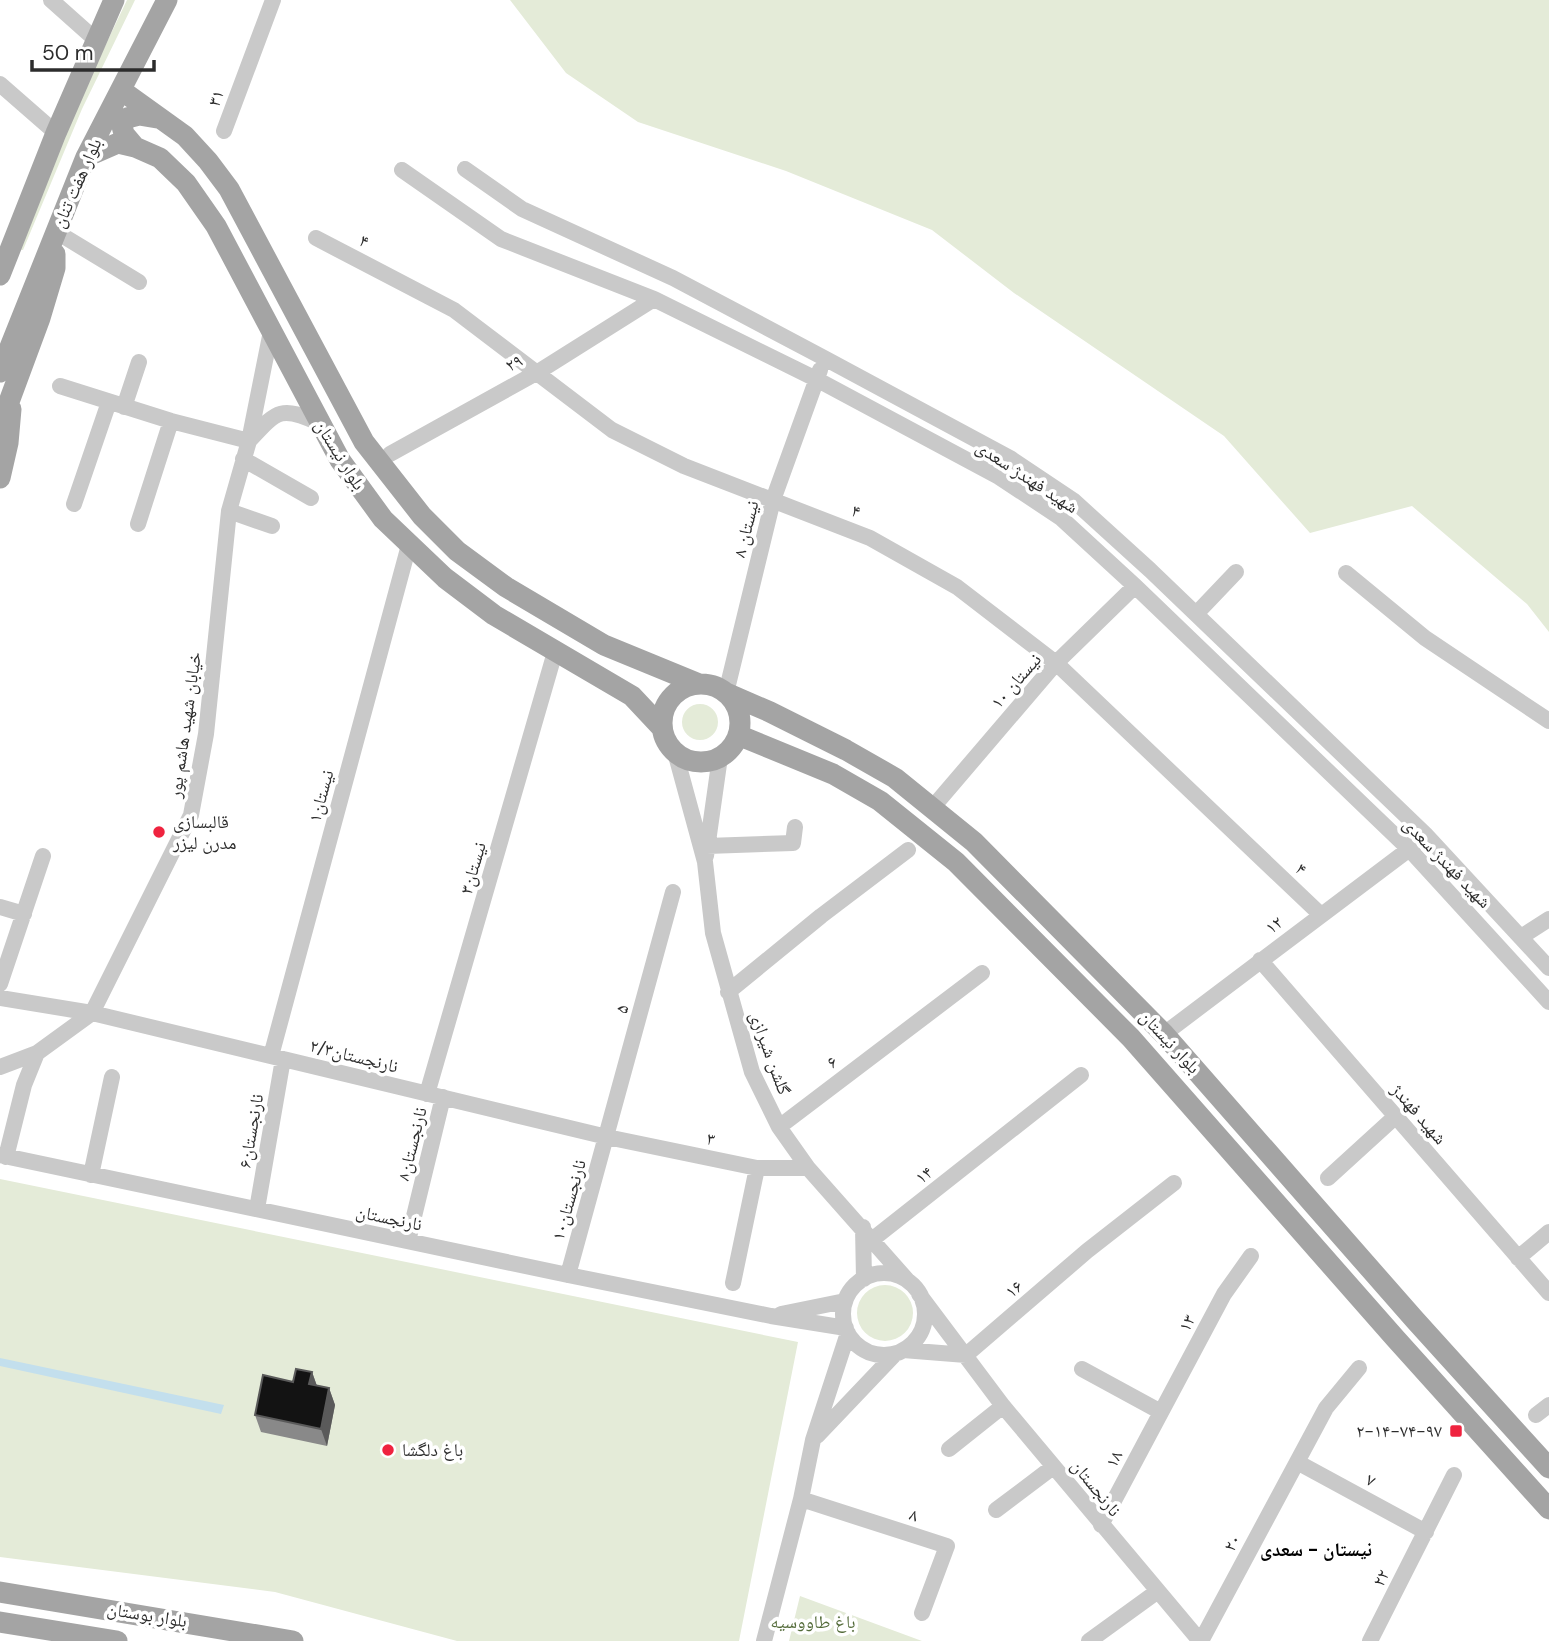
<svg xmlns="http://www.w3.org/2000/svg" width="1549" height="1641" viewBox="0 0 1549 1641" font-family="'DM Sans','Noto Naskh Arabic',sans-serif">
<rect width="100%" height="100%" fill="#fff"/>
<!-- green -->
<path fill="#e4ebd8" d="M127 0H135L82 109 23 250 15 249 73 113Z
M510 0H1549V632L1527 604 1412 506 1310 533 1224 436 1014 293 932 230 786 171 638 122 566 73Z
M682 722a18 18 0 1 1 36 0a18 18 0 1 1-36 0Z
M0 1179 798 1342 739 1641H457L275 1592 0 1557Z
M857 1313a28 28 0 1 1 56 0a28 28 0 1 1-56 0Z
M800 1596 922 1641H789Z"/>
<!-- water -->
<path fill="#c3dfed" d="M0 1358 224 1405 221 1414 0 1366Z"/>
<g fill="none" stroke-linecap="round" stroke-linejoin="round">
<!-- minor -->
<path stroke="#c9c9c9" stroke-width="16" d="M51 0 97 41
M0 84 56 133
M224 131 273 0
M465 169 522 209 673 278 826 359 1010 458 1074 501 1150 570 1425 834 1549 968
M402 170 501 239 654 299 816 379 999 477 1061 518 1135 586 1410 850 1549 1002
M55 231 139 282
M316 238 454 310 612 430 684 466 870 538 957 587 1056 663 1320 914
M60 386 171 421 249 441
M124 407 139 362
M249 441C277 411 280 405 319 423
M390 454 538 372 654 299
M243 459 311 498
M74 504 109 402
M229 511 272 526
M138 524 171 421
M1346 573 1425 638 1549 721
M1196 614 1236 572
M726 693 773 500 820 370
M675 752 705 862 713 933 752 1072 779 1127 808 1168 908 1281
M933 807 1056 663 1135 586
M707 846 793 843 795 827
M706 856 720 757
M0 907 24 914
M1521 937 1549 919
M1260 960 1549 1293
M0 984 43 856
M728 992 821 916 908 850
M0 998 92 1013 607 1137 757 1168H808
M1164 1034 1416 844
M271 1056 409 545
M0 1067 37 1053 92 1013 191 815 206 734 229 511 249 441 271 331
M427 1094 555 652
M779 1127 982 973
M0 1155 568 1275 771 1316 846 1328
M6 1157 24 1085 37 1053
M91 1175 112 1077
M1328 1178 1396 1116
M257 1209 283 1059
M863 1227 864 1279
M873 1239 1081 1075
M408 1241 443 1097
M1518 1258 1549 1232
M843 1314a41 41 0 1 1 82 0a41 41 0 1 1-82 0Z
M568 1275 673 892
M733 1283 757 1168
M919 1294 1003 1406 1200 1641
M781 1314 845 1301
M903 1350 966 1355
M966 1355 1087 1251 1174 1183
M1082 1369 1161 1412
M1536 1415 1549 1405
M817 1436 896 1353
M949 1449 1003 1406
M1297 1462 1426 1532
M801 1499 947 1546 922 1613
M996 1510 1053 1467
M1101 1525 1224 1294 1251 1256
M764 1641 801 1499 813 1440 848 1333
M1089 1641 1158 1591
M1201 1641 1326 1408 1359 1368
M1370 1641 1454 1475"/>
<!-- major -->
<path stroke="#a4a4a4" stroke-width="21" d="M121 90 185 136 208 161 229 189 364 442 422 516 457 551 506 587 604 645 699 684
M135 147 124 134 122 126 127 118 139 115 157 118
M86 157 118 143 135 147 160 158 186 183 216 226 340 460 383 519 445 578 494 615 632 696 662 728
M0 275 56 133 114 0
M0 372 86 157 167 0
M0 426 40 318 55 268V254
M0 478 8 443 11 409
M662 723a39 39 0 1 1 78 0a39 39 0 1 1-78 0Z
M726 693 770 712 846 750 895 778 974 842 1164 1034 1415 1320 1549 1468
M738 735 833 774 880 801 956 862 1131 1038 1395 1338 1549 1509
M0 1592 293 1641
M0 1622 117 1641"/>
</g>
<!-- wall -->
<path fill="#898989" d="M312 1372 317 1386 329 1388 335 1405 327 1446 261 1432 255 1415 293 1382Z"/>
<!-- shaded-wall -->
<path fill="#5a5a5a" d="M312 1372 318 1389 309 1384Z
M329 1388 335 1405 327 1446 321 1429Z"/>
<!-- building -->
<path fill="#131313" stroke="#5a5a5a" stroke-width="2" d="M296 1369 312 1372 309 1384 329 1388 321 1429 255 1415 263 1375 293 1382Z"/>
<!-- markers -->
<g fill="#ef233f" stroke="#fff" stroke-width="2.5">
<circle cx="159" cy="832" r="7"/>
<rect x="1449" y="1424" width="14" height="14" rx="3.5"/>
<circle cx="388" cy="1450" r="7"/>
</g>
<g text-anchor="middle" dominant-baseline="central" stroke-width="7" stroke-linejoin="round" paint-order="stroke">
<!-- street labels -->
<g font-size="18" fill="#2c2c2c" stroke="#fff">
<text transform="translate(216 98) rotate(-69)">۳۱</text>
<text transform="translate(77 183) rotate(-66)">بلوار هفت تنان</text>
<text transform="translate(364 241) rotate(27)">۴</text>
<text transform="translate(514 363) rotate(-29)">۲۹</text>
<text transform="translate(340 455) rotate(58)">بلوار نیستان</text>
<text transform="translate(1027 477) rotate(33)">شهید فهندژ سعدی</text>
<text transform="translate(856 511) rotate(21)">۴</text>
<text transform="translate(746 529) rotate(-76)">نیستان ۸</text>
<text transform="translate(1016 681) rotate(-49)">نیستان ۱۰</text>
<text transform="translate(185 725) rotate(-82)">خیابان شهید هاشم پور</text>
<text transform="translate(321 796) rotate(-75)">۱نیستان</text>
<text transform="translate(1447 863) rotate(46)">شهید فهندژ سعدی</text>
<text transform="translate(473 868) rotate(-74)">۳نیستان</text>
<text transform="translate(1301 869) rotate(44)">۴</text>
<text transform="translate(1274 925) rotate(-38)">۱۲</text>
<text transform="translate(622 1009) rotate(-75)">۵</text>
<text transform="translate(1170 1042) rotate(47)">بلوار نیستان</text>
<text transform="translate(770 1053) rotate(70)">گلشن شیرازی</text>
<text transform="translate(354 1056) rotate(14)">۲/۳نارنجستان</text>
<text transform="translate(832 1062) rotate(-37)">۶</text>
<text transform="translate(1419 1114) rotate(49)">شهید فهندژ</text>
<text transform="translate(251 1131) rotate(-80)">۶نارنجستان</text>
<text transform="translate(711 1139) rotate(12)">۳</text>
<text transform="translate(412 1144) rotate(-76)">۸نارنجستان</text>
<text transform="translate(924 1175) rotate(-38)">۱۴</text>
<text transform="translate(569 1200) rotate(-74)">۱۰نارنجستان</text>
<text transform="translate(389 1218) rotate(12)">نارنجستان</text>
<text transform="translate(1014 1289) rotate(-41)">۱۶</text>
<text transform="translate(1187 1323) rotate(-62)">۱۳</text>
<text transform="translate(1114 1459) rotate(-62)">۱۸</text>
<text transform="translate(1371 1480) rotate(28)">۷</text>
<text transform="translate(1096 1488) rotate(51)">نارنجستان</text>
<text transform="translate(914 1515) rotate(18)">۸</text>
<text transform="translate(1232 1543) rotate(-62)">۲۰</text>
<text transform="translate(1381 1578) rotate(-63)">۲۲</text>
<text transform="translate(147 1615) rotate(9)">بلوار بوستان</text>
</g>
<!-- poi labels -->
<g font-size="18" fill="#2c2c2c" stroke="#fff" text-anchor="start">
<text x="173" y="822">قالبسازی<tspan x="173" dy="21">مدرن لیزر</tspan></text>
<text x="1442" y="1431" text-anchor="end">۲-۱۴-۷۴-۹۷</text>
<text x="402" y="1450">باغ دلگشا</text>
</g>
<!-- park labels -->
<g font-size="18" fill="#526a38" stroke="#fff">
<text x="813" y="1622">باغ طاووسیه</text>
</g>
<!-- neighbourhood labels -->
<g font-size="19" font-weight="bold" fill="#000" stroke="#fff">
<text x="1316" y="1549">نیستان - سعدی</text>
</g>
</g>
<!-- scale -->
<path d="M32 60v10h122v-10" fill="none" stroke="#2c2c2c" stroke-width="3.5"/>
<text x="42" y="60" font-size="21" fill="#2c2c2c" stroke="#ffffff" stroke-width="5" paint-order="stroke">50 m</text>
</svg>
